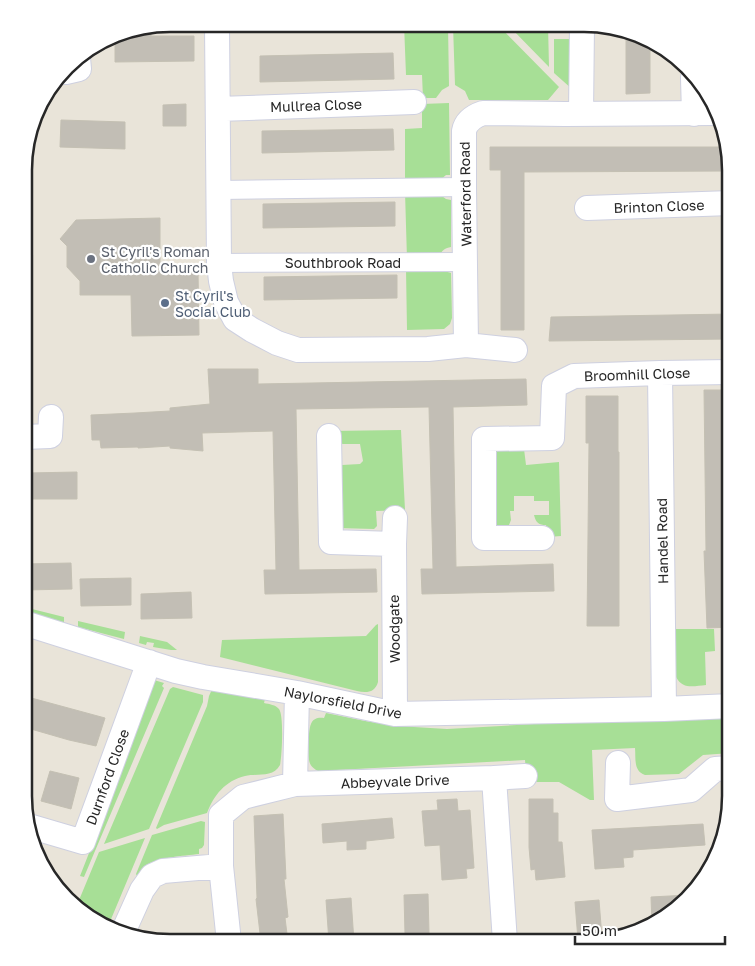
<svg xmlns="http://www.w3.org/2000/svg" width="755" height="966" viewBox="0 0 755 966" font-family="'Golos Text',sans-serif">
<rect width="100%" height="100%" fill="#e9e4d9"/>
<!-- green -->
<path fill="#a7df96" d="M404 24 448 25 449 86 442 90 436 98H423L422 75H406Z
M453 25H498L559 87 548 100H469L465 91 455 85Z
M508 25H548L549 67Z
M554 39H571L572 89 554 73Z
M449 103 450 175H446L439 181 405 184V129L422 128V104Z
M405 192 439 194 446 199 451 200V247C445 248 441 251 439 257L407 259Z
M438 267 444 271 451 273 452 318 450 324 444 329 407 330 406 269Z
M401 430 405 510 376 511 377 526 374 529 337 528 338 466 342 465 360 464 363 461 360 444H343L338 443 331 431Z
M524 449 526 465 559 462 561 536 548 537 546 525C539 525 536 523 534 515H549V501H534V496H514V511H510L511 520 509 525H494L491 450Z
M24 607 64 617V624L24 614Z
M78 621 125 632 124 639 78 627Z
M378 624V682C375 693 366 693 357 691L220 657 222 640 366 636 376 625Z
M676 629H714L715 651 705 652 706 685C694 686 683 690 676 677Z
M140 636 167 642 177 650H171L153 647 154 643 147 642 146 645 139 643Z
M154 680 164 683 162 686 164 688 84 877 80 876 138 728Z
M214 685 265 699 264 703C269 704 276 705 279 709 284 715 282 756 280 765 273 778 258 773 245 776 225 781 214 795 207 813L164 825 157 829 156 828 207 706 209 696Z
M173 687 203 695V702L149 829 104 844 170 689Z
M326 713 365 721 397 726 447 729 727 713V719H731V753L703 755 679 774 645 775C633 771 636 758 635 748L592 750 594 800H590L559 782H527L525 760 318 771C314 769 310 766 309 760 308 753 308 730 311 724 313 718 319 717 324 718Z
M201 821 205 822 204 845 202 848 199 849V854C184 856 157 857 145 866 142 869 139 873 137 876L136 874 152 835Z
M145 838 109 924 89 918 77 905 99 852Z"/>
<!-- building -->
<path fill="#c2beb5" stroke="#c4c0b3" d="M626 33 650 42V93L626 94Z
M151 34V36H194V61L115 62V37L117 35Z
M393 53 394 79 260 82V56Z
M186 104V126H163V105Z
M61 120 125 122V149L60 147Z
M393 129 394 150 262 153V131Z
M490 147H725L726 152 727 171 524 172V330H501V170H490Z
M395 202V226L263 228V204Z
M160 218V270H198L199 335 132 336 131 295H80V281L67 267V246L60 239 76 220Z
M397 275V298L264 300V277Z
M731 314V339L549 341 551 317Z
M208 369H258V384L526 379 527 405 453 407 456 567 553 564 554 591 422 594 421 569H433L429 407 296 409 299 570 376 569 377 592 265 594 264 570H276L273 431 202 433 203 451 170 448V446L138 448V447L101 448 100 440H92L91 415 135 413 170 411V408L210 404Z
M704 390H731V627L707 628 704 551H706Z
M586 396H618V452H619V626H587L589 443H586Z
M77 472V499H28V473Z
M71 563 72 589 24 590V564Z
M131 578V605L81 606 80 579Z
M191 592 192 618 141 619V594Z
M24 696 105 718 96 746 69 740 24 727Z
M50 771 79 778 71 809 41 801Z
M457 799 458 811 470 810 474 868 466 869 467 878 442 880 440 845 425 846 422 811 438 810 437 800Z
M529 799H553V813H558V842H562L565 877 536 880 535 869 531 870 529 847Z
M283 814 286 879H284L288 917 285 918 288 942H261L256 899 257 898 254 816Z
M392 818 394 838 366 841V849L347 850V841L323 843 322 824Z
M703 824 705 845 633 850V857L623 858 624 867 595 869 592 830Z
M428 894 429 933 405 934 404 895Z
M688 895 658 923 652 924 651 897Z
M351 898 354 942H329L326 900Z
M599 900 602 938 578 940 575 902Z"/>
<g fill="none" stroke-linecap="round" stroke-linejoin="round">
<defs>
<path id="pedestrian" d="M219 190 464 187
M219 263 466 262"/>
<path id="minor" d="M217 24 219 263 221 281 226 302 235 319 252 330 277 343 298 350 428 349 466 345 515 350
M66 72 79 69 78 58
M693 78 694 114
M218 109 414 102
M581 114 582 25
M587 208 731 203
M466 345 464 187V131C466 121 474 116 483 113L565 114 716 113
M660 373 664 709
M329 436 331 542 394 544
M24 437 50 436 51 417
M395 518 394 544 395 714
M542 538H484V439L552 438 554 386 574 376 660 373 731 372
M24 623 176 671 203 677 297 693 395 714 664 709 731 706
M297 693 295 784 494 778 505 942
M618 763 617 799 691 790 715 769 731 768
M494 778 525 776
M32 827 83 842 149 662
M124 930 142 890 152 876 163 871 221 866
M229 942 221 866V815L243 797 295 784"/>
</defs>
<!-- pedestrian casing -->
<use href="#pedestrian" stroke="#ced0e0" stroke-width="20"/>
<!-- minor casing -->
<use href="#minor" stroke="#ced0e0" stroke-width="26"/>
<!-- pedestrian -->
<use href="#pedestrian" stroke="#fff" stroke-width="18"/>
<!-- minor -->
<use href="#minor" stroke="#fff" stroke-width="24"/>
</g>
<!-- markers -->
<circle fill="#6b7280" stroke="#fff" stroke-width="2" cx="91" cy="259" r="5"/>
<circle fill="#5c6f8a" stroke="#fff" stroke-width="2" cx="165" cy="303" r="5"/>
<g text-anchor="middle" dominant-baseline="central" stroke-width="4.5" stroke-linejoin="round" paint-order="stroke">
<!-- street labels -->
<g font-size="14" fill="#272727" stroke="#fff">
<text transform="translate(316 105) rotate(-2)">Mullrea Close</text>
<text transform="translate(465 194) rotate(-91)">Waterford Road</text>
<text transform="translate(659 206) rotate(-2)">Brinton Close</text>
<text x="343" y="262">Southbrook Road</text>
<text transform="translate(637 374) rotate(-2)">Broomhill Close</text>
<text transform="translate(662 541) rotate(-91)">Handel Road</text>
<text transform="translate(394 629) rotate(-91)">Woodgate</text>
<text transform="translate(343 702) rotate(11)">Naylorsfield Drive</text>
<text transform="translate(107 777) rotate(-70)">Durnford Close</text>
<text transform="translate(395 781) rotate(-2)">Abbeyvale Drive</text>
</g>
<!-- worship labels -->
<g font-size="14" fill="#5b616d" stroke="#fff" text-anchor="start">
<text x="101" y="251">St Cyril's Roman<tspan x="101" dy="16">Catholic Church</tspan></text>
</g>
<!-- service labels -->
<g font-size="14" fill="#4e5e75" stroke="#fff" text-anchor="start">
<text x="175" y="295">St Cyril's<tspan x="175" dy="16">Social Club</tspan></text>
</g>
</g>
<!-- crop -->
<path d="M0 0H755V966H0ZM170 32H584A138 138 0 0 1 722 170V796A138 138 0 0 1 584 934H170A138 138 0 0 1 32 796V170A138 138 0 0 1 170 32Z" fill="#fff" fill-rule="evenodd"/>
<path fill="none" stroke="#272727" stroke-width="2.5" d="M170 32H584A138 138 0 0 1 722 170V796A138 138 0 0 1 584 934H170A138 138 0 0 1 32 796V170A138 138 0 0 1 170 32Z"/>
<!-- scale -->
<path d="M575 936v8h150v-8" fill="none" stroke="#272727" stroke-width="2.5"/>
<text x="582" y="936" font-size="15" fill="#272727" stroke="#ffffff" stroke-width="4" paint-order="stroke">50 m</text>
</svg>
